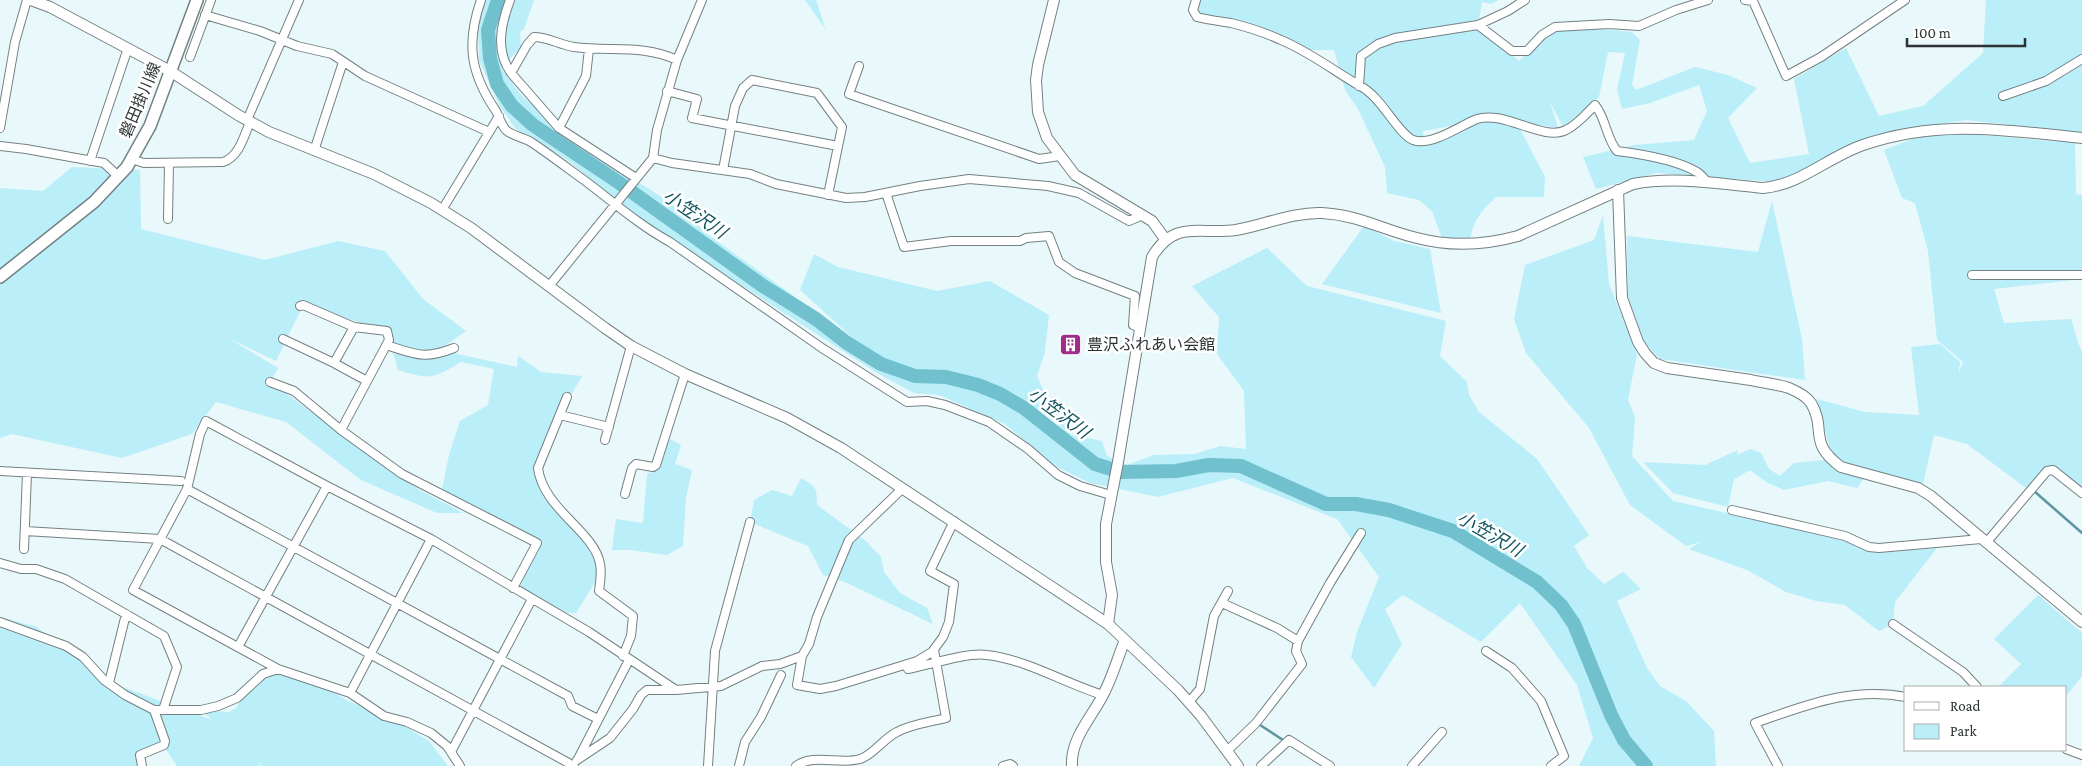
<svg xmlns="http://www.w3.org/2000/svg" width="2082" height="766" viewBox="0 0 2082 766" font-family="'Crimson Pro','Noto Sans JP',serif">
<rect width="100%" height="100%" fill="#e9f8fa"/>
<!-- green -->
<path fill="#baeef8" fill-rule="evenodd" d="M486 0H534L524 29 520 32 521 47 501 68 521 95 559 128 607 165 648 188 689 216 707 234 854 339 800 290 814 254 838 267 937 291 990 281 1049 315 1045 352 1037 376 1048 401 1072 435 1102 441 1107 456 1127 465 1154 455 1195 454 1220 446 1246 449 1244 391 1217 354 1219 317 1192 286 1267 248 1307 286 1446 321 1440 356 1467 382 1469 395 1479 412 1537 459 1589 535 1574 546 1587 568 1604 584 1623 572 1641 589 1617 601 1647 668 1660 686 1686 701 1714 731 1716 766H1579L1593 738 1577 685 1520 603 1481 642 1403 595 1385 609 1402 644 1374 688 1351 657 1357 632 1379 577 1337 519 1233 478 1158 497 1090 483 1055 466 1005 424 939 395 914 393 877 373 651 227 566 159 516 129 499 105 479 60 478 23ZM1018 400 1041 411 1064 429Z
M805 0H816L826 30Z
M1200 0H1499L1491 4 1482 2 1478 25 1519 61 1539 42 1557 30 1590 28 1632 32 1640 40 1632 85 1636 90 1695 67 1728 75 1757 88 1728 118 1750 163 1809 154 1794 79 1846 48 1879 116 1923 106 1983 53 1986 0H2082V133L1966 120 1874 135 1778 182 1656 173 1596 189 1583 157 1634 145 1694 140 1707 111 1699 85 1650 103 1622 109 1617 90 1625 53 1608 52 1599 97 1563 127 1550 102 1558 128 1505 120 1517 123 1545 177 1544 197H1496C1482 210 1473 220 1470 240L1442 238 1432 211 1419 200 1387 193 1385 167 1358 109 1345 90 1334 50H1303L1197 17ZM1491 119V120L1424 140 1423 131Z
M1967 134 2075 143 2076 194 2082 195V279L1994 289 2004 323 2071 319C2075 330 2077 342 2082 352V493L2053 470 2037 476 2026 488 1967 444 1934 435 1923 484 1839 462 1831 454 1817 399 1865 412 1919 415 1911 347 1940 344 1960 362 1959 373 1963 362 1937 340 1928 251 1915 203 1902 198 1884 150 1920 136Z
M72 167 140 170 141 229 265 260 338 241 385 251 423 299 466 331 439 350 517 367 518 356 541 372 582 376 563 409 540 464V479L593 547 600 574 576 613H569L519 591 535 547 442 489 449 455 460 421 488 405 494 369 461 362C432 379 431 380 398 370L387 331 303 305 276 361 228 338 278 368 270 382 418 489 463 513H437L361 480 286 422 216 402 192 434 122 458 12 434 0 438V188L43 191Z
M1772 201 1802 339 1805 380 1660 359 1644 342 1628 296 1627 236 1758 252Z
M1603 215 1609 284 1637 354 1628 400 1635 417 1632 456 1673 501 1842 539 1877 553 1937 548 1895 602 1893 624 1879 631 1845 605 1816 601 1786 592 1747 570 1689 549 1701 542 1686 546 1630 505 1589 428 1526 353 1514 319 1525 265 1594 240Z
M1364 226 1394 241 1430 249 1441 313 1322 284Z
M670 439 681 445 675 464 692 470 686 498 683 546 667 555 630 550H612L616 519 643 523 647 474 657 470Z
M1750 449 1761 453 1769 469 1780 476 1794 463 1824 460 1835 470 1863 479 1857 488 1828 481 1784 490 1766 482 1750 470 1734 479 1728 507 1673 493 1643 462 1705 465 1738 450 1737 455Z
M801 478C816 487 817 487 817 505L866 541 881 557 884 572 900 593 927 608 933 624 845 582 823 575 808 546 750 522 754 500 772 490 792 496Z
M2038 595 2082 633V676L2066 696V687H1998L2021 664 1994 639Z
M0 617 37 627 104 680 212 720 201 710 229 712 236 708 247 689 263 674 285 671 316 682 350 702 389 717 429 741 448 766H262L258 763 260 766H177L163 745 140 755 138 766H0Z"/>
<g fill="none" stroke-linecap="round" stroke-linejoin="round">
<!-- stream -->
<path stroke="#5d96a0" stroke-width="2.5" d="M2034 491 2082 533
M1260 725 1286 742"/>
<!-- river -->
<path stroke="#71c0ce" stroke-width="14" d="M498 0 488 30 490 58 497 84 512 106 533 125 618 182 763 286 816 319 847 343 881 364 915 376 946 377 978 385 1000 394 1024 408 1095 464 1121 472 1176 471 1209 465 1241 466 1326 504H1356L1389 510 1453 531 1537 582 1561 605 1574 624 1611 715 1624 740 1646 766"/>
<defs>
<path id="minor" d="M481 0C466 43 470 73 496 111 499 117 502 127 507 131 514 136 524 138 531 142 549 154 566 167 584 180 612 201 639 225 670 242L822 348 907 402 927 401 945 405 989 422 1028 449 1058 475 1080 486 1111 495
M510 0C501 24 495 51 511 73L559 128 636 178
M1196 0 1193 10 1197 17C1208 20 1219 21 1231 23 1247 27 1266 33 1281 40 1310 52 1334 71 1360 86 1382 97 1397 133 1413 140 1431 147 1461 125 1477 119 1505 110 1543 142 1566 130 1577 125 1586 114 1595 105 1606 118 1606 138 1617 151 1641 154 1677 160 1697 172 1701 174 1705 180 1708 183
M1745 0 1753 1 1786 76 1821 57 1905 0
M205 15 260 31 297 46 332 54 365 76 489 132
M1478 25 1512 51H1527L1542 35 1555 27 1609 24 1639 26 1676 10 1708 0
M190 57 211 0
M859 66 849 94 1039 159 1060 156
M511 73 527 45 534 37C548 37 560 45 574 47 610 52 643 44 677 60
M1359 86 1361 56 1378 44 1395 38 1478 25 1508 11 1525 0
M667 91 697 99 692 118 838 146
M2003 96 2046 81 2082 59
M247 120 299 0
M0 128 15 42 27 0
M559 128 586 76 589 49
M0 146 26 149 104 163 118 176
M314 151 343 62
M653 158 672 163 750 174 776 184 846 198 865 197 920 186 969 179 1048 186 1079 193 1129 221 1143 215
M131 159 144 163 223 162C239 157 244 136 250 122
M90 161 128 48
M723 170 735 106 743 88 752 80 817 93 842 127 828 195
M886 193 904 247 951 241H1020L1026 238 1049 236 1059 262 1075 273 1135 296 1133 325 1140 328
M442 210 499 116
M168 219 169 163
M1972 275H2082
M549 286 653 158 657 130 677 60 702 0
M300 306 303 305 354 327 387 331 389 340 341 430
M283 339 334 363 367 381
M386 345C415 354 424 360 454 348
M334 363 354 327
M270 382 294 391 341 430 402 474 537 543 513 588
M567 397 538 468C543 509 595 532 600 564 602 572 600 583 599 591L633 616 631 636 623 656
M560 415 609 427
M605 440 631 346
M0 471 181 481
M187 489 568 696 572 706 598 719
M625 494 632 468 636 464 653 467 656 465 685 374
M1732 510 1845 536 1869 547 1879 548 1981 539
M25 531 160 539 574 766
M1986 543 2047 471 2053 470 2082 493
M24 549 27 473
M0 563 21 569H36L65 579 164 636 177 667 163 710
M1222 603 1277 628 1298 641
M0 622 66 646 83 657 104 680 125 695 154 710H201L218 706 237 698 263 674 278 669
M1893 624 1963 672 1977 687
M238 647 327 486
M1486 651 1512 668 1541 701 1564 756 1551 766
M802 656 797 685 820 689 836 686 917 661 932 652 943 637 949 622 954 584 930 571 954 521
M907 664 908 669C929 665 967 652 987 655 1028 660 1064 683 1103 695
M109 683 126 614
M350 693 431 539
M1189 702 1200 689 1214 616 1228 591
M2066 749 2082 755
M1228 750 1256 723 1302 664 1296 651 1298 641 1330 583 1361 533
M451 752 532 599
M578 759 629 660
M577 760 610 738 633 709 641 695 647 690H676
M142 766 140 755 164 745 165 741 154 710
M460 766 447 746 431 733 407 722 384 716 350 693 278 669 133 590 187 489 200 434 206 421 327 486 431 539 589 632 676 690 721 686 762 666 780 664 802 656 809 644 817 617 849 540 903 488
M708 766 715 651 750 522
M739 766 745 742 761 717 781 675
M796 766C814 753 839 765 860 759 872 756 884 738 897 732 912 724 931 722 946 718L934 650
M1003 766 1010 764 1013 766
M1261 766 1289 740 1330 766
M1412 766 1442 732
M1778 766 1755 723C1804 706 1852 686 1906 697"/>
<path id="tertiary" d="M31 0 50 7 170 71 238 115 269 132 374 174 431 203 471 228 605 328 631 346 685 374 787 418 841 448 1108 624 1178 690 1201 716 1238 766
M1054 0 1038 65 1036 80 1038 112 1047 138 1075 175 1152 221 1165 239
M1618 190 1622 298 1638 342 1645 353 1654 363 1667 368C1695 372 1723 376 1751 380 1763 383 1777 384 1789 388 1796 391 1807 397 1811 403 1827 430 1807 442 1841 467L1918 488 1931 496 2082 622
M1108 624 1112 595 1106 562V524L1118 462 1152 257C1175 219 1199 235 1236 230 1265 225 1292 212 1322 213 1359 215 1383 230 1417 238 1451 247 1485 245 1518 236L1633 184C1675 176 1720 184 1763 188 1800 185 1828 157 1863 145 1939 119 2005 130 2082 138
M1072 766C1070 738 1094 715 1105 691 1113 675 1118 657 1125 640"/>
<path id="secondary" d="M0 277 94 202 127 167 150 126 197 0"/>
</defs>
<!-- minor casing -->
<use href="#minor" stroke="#748083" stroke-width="10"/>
<!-- tertiary casing -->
<use href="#tertiary" stroke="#748083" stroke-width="12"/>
<!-- secondary casing -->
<use href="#secondary" stroke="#748083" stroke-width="14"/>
<!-- minor -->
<use href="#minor" stroke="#fff" stroke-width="8"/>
<!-- tertiary -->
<use href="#tertiary" stroke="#fff" stroke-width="10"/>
<!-- secondary -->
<use href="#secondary" stroke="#fff" stroke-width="11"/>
</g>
<!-- icons -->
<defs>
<symbol id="building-square" viewBox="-11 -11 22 22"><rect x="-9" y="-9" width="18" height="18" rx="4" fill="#9e2d8a" stroke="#fff"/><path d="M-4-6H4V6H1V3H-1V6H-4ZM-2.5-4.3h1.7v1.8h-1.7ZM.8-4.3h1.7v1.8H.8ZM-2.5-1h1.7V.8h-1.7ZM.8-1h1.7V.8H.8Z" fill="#fff"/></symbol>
</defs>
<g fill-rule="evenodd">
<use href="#building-square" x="1058" y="332" width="25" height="25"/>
</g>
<g text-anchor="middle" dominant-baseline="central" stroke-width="5" stroke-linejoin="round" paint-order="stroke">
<!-- street labels -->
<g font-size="16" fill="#2d3334" stroke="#fff">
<text transform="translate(140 100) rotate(-67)">磐田掛川線</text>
</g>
<!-- poi labels -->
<g font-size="16" fill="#2d3334" stroke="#fff" text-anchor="start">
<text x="1087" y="344">豊沢ふれあい会館</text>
</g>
<!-- water labels -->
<g font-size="18" font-style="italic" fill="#115660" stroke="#fff">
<text transform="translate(695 214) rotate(34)">小笠沢川</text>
<text transform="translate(1059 413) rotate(37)">小笠沢川</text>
<text transform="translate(1490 534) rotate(30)">小笠沢川</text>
</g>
</g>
<!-- legend -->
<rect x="1904" y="686" width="162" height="65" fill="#ffffff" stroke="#abadae"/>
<rect x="1914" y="702" width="25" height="8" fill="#ffffff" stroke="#abadae"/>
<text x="1950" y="711" font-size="15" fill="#2d3334">Road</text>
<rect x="1914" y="724" width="25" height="15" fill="#baeef8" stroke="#abadae"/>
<text x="1950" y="736" font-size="15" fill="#2d3334">Park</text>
<!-- scale -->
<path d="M1907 38v8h118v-8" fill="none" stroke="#2d3334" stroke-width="2.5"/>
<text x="1914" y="38" font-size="15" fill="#2d3334" stroke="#ffffff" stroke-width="4" paint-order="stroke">100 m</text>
</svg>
